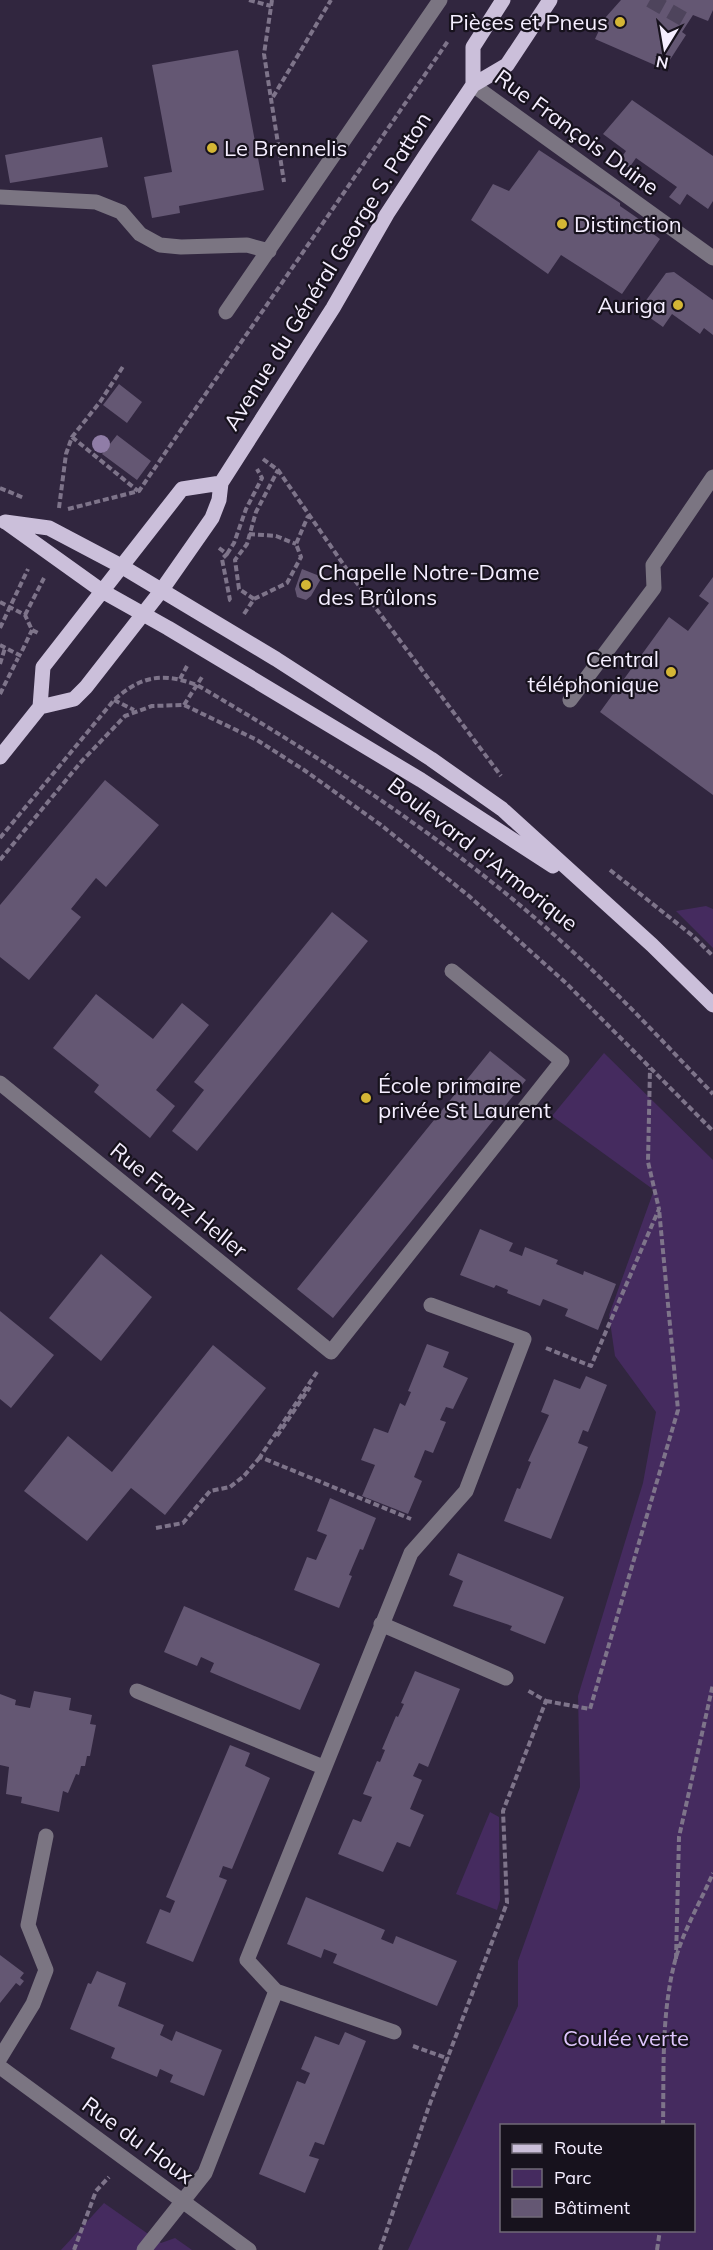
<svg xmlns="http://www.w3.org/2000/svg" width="713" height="2250" viewBox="0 0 713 2250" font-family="Mulish,sans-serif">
<rect width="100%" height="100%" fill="#31263f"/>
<!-- green -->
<path fill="#452b5f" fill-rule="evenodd" d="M706 906 713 909V948L676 911Z
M604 1053 713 1160V2250H408L518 2006V1961L580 1787 578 1696 643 1483 656 1412 615 1356 609 1315 654 1190 552 1116ZM502 2126H694V2230H502Z
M490 1812 499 1817 500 1900 497 1910 456 1894Z
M104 2203 161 2243 175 2238 192 2250H61Z"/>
<!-- building -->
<path fill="#645773" d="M621 0H713V10L708 21 693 15 682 32 686 35 664 69 595 39 605 18Z
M238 50 264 190 179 206 180 213 152 218 144 177 172 172 152 65Z
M632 100 713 156V201L708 209 687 194 680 205 669 197 677 187 636 158 629 168 619 161 626 151 603 134Z
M102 137 108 167 10 183 5 155Z
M539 150 620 203V206L652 228V233L660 239 622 294 561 255 548 274 471 220 493 184 509 191Z
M674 272 713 300V335L704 328 700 334 672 314 663 327 639 310 666 273Z
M119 384 142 402 127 423 103 405Z
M117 435 151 461 137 480 102 454Z
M302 569 322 577 311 596 306 600 297 597 295 589Z
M713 577V795L600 712 669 617 688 631 709 603 699 596Z
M105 780 159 825 106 887 96 878 71 909 81 917 29 980 0 957V905Z
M332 912 368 941 197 1151 172 1131 204 1090 194 1082Z
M96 994 153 1039 182 1003 209 1025 156 1090 175 1106 150 1138 94 1092 99 1085 53 1048Z
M490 1051 526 1080 333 1318 297 1289Z
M480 1229 513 1243 509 1251 522 1256 525 1247 558 1260 556 1264 583 1275 584 1271 616 1284 598 1330 565 1316 568 1309 543 1299 540 1306 507 1293 508 1290 496 1285 494 1288 460 1275Z
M101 1254 152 1297 101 1361 49 1318Z
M0 1311 54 1355 11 1408 0 1399Z
M427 1344 449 1352 443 1367 468 1378 453 1409 446 1407 440 1420 446 1422 433 1453 425 1450 414 1477 422 1481 408 1514 362 1496 375 1465 361 1460 374 1428 388 1433 400 1403 405 1406 411 1392 408 1391Z
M213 1345 266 1388 165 1515 131 1488 87 1541 24 1491 68 1436 112 1472Z
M586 1376 607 1385 588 1432 583 1430 578 1443 588 1447 551 1539 504 1521 517 1488 520 1489 531 1462 528 1461 549 1415 541 1412 554 1379 580 1389Z
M330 1498 376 1518 363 1550 360 1549 349 1575 352 1576 339 1608 294 1590 307 1557 316 1560 327 1535 317 1531Z
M458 1553 564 1597 545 1644 510 1630 512 1626 453 1606 463 1581 449 1575Z
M184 1606 320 1664 300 1710 210 1672 214 1663 201 1657 197 1666 164 1652Z
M415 1671 460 1689 428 1767 419 1763 413 1776 422 1780 410 1809 424 1815 410 1847 397 1842 383 1872 338 1854 353 1819 361 1822 372 1797 363 1794 377 1761 380 1762 385 1750 382 1749 396 1716 398 1717 404 1704 401 1703Z
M34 1691 71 1698 69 1710 92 1715 90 1724 96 1725 90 1756H87L85 1766H81L79 1775 76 1774 68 1793 63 1791 59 1812 21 1803 22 1797 6 1794 9 1767 0 1765V1694L16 1700 15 1705 30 1708Z
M230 1745 250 1753 245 1766 270 1778 232 1869 223 1866 219 1877 227 1880 193 1962 146 1943 160 1909 170 1913 175 1901 166 1897Z
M306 1897 385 1930 381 1939 393 1944 396 1936 457 1961 437 2006 333 1963 337 1954 324 1949 321 1958 287 1944Z
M0 1955 24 1973 20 1978 24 1981 20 1986 16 1983 0 2003Z
M97 1971 126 1983 118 2006 164 2025 160 2035 172 2041 176 2031 222 2050 204 2096 170 2082 173 2075 160 2069 157 2077 111 2058 115 2048 70 2029 88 1983 91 1984Z
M345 2032 366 2041 324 2145 315 2142 309 2156 319 2159 305 2193 259 2174 297 2081 305 2084 310 2073 301 2069 315 2036 339 2045Z"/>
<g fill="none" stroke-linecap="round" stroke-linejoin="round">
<!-- minor-tunnel -->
<path stroke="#4e445c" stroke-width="15" stroke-dasharray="15 8" stroke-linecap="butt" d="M650 0 689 22"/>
<!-- path -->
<path stroke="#7e748a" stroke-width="4" stroke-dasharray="6 3" stroke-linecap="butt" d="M249 0 271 6
M272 0 264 54 284 182
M273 97 331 0
M72 437 138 491
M263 459 278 470 348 571 501 776
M0 488 24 498
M59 508 66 454 72 437 100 402 124 365
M68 509 139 491 448 41
M249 534 276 536 296 544
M219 548 227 554 222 559 230 600 233 602
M227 554 234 543 246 509 262 478 257 469
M254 599 239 589 235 560 247 544 256 512 278 470
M0 602 25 615 32 630 40 634
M244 614 254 599 287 583 301 557 296 544 308 516
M25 615 44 578
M0 628 28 569
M0 645 23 657
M22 651 32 630
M0 664 5 648
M180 679 187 666
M0 694 18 658
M114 700 134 710
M184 705 202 677
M0 838 114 700C141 676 162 672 197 685 336 766 472 855 589 967 631 1007 672 1051 713 1094
M0 860 81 762 125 716 152 706 184 705 257 740 304 770 381 825 469 896 567 984 713 1131
M610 870 693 936 713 956
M546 1348 591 1366 659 1209 648 1162 650 1068
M317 1372 260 1457 411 1519
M277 1436 310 1387
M156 1528 183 1523 210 1491 230 1487 244 1476 261 1456
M546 1701 590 1709 678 1410 659 1209
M676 1959 679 1837 713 1684
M413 2046 449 2059
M663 2126C664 2072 661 2014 675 1961 683 1931 701 1901 713 1873
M74 2250 96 2191 109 2177
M380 2250 429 2106 507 1903 503 1811 546 1701 527 1690
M657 2250 660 2230"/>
<!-- minor -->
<path stroke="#7b7582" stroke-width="15" d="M473 85 713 258
M0 197 96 202 121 212 140 234 160 245 181 247 247 245 269 251
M226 312 440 0
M570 700 654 588 653 565 713 477
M0 1083 331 1352 562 1061 452 971
M381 1624 506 1678
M137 1691 323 1767
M276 1991 394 2032
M0 2058 33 2004 46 1970 28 1925 46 1836
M0 2067 249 2250
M144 2250 205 2173 276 1991 247 1960 411 1553 466 1491 524 1339 431 1305"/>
<!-- major -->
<path stroke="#cbbfda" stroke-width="15" d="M473 85V47L503 0
M5 522 49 528 121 566 276 659 431 759 502 809 652 945 713 1005
M7 523 102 591 168 628 421 780 553 866
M40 707 74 699 86 687 161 591 212 518 219 500 221 483 333 308 387 214 427 153 473 85 507 65 550 0
M0 757 40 707 43 667 182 489 221 483"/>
</g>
<!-- trees -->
<circle fill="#907da7" cx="101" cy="444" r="9"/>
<!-- markers -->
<g fill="#d4b635" stroke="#17121d" stroke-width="2">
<circle cx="620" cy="22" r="6"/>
<circle cx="212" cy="148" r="6"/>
<circle cx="562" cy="224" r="6"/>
<circle cx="678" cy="305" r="6"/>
<circle cx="306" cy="585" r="6"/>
<circle cx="671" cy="672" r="6"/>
<circle cx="366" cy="1098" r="6"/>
</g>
<g text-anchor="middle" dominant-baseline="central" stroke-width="4.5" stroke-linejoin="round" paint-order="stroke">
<!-- poi labels -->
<g font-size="22" fill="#f5eeff" stroke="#17121d" text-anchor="start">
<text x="608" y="22" text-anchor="end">Pièces et Pneus</text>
<text x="224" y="148">Le Brennelis</text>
<text x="574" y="224">Distinction</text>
<text x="666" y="305" text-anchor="end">Auriga</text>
<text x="318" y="572">Chapelle Notre-Dame<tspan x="318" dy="25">des Brûlons</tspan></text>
<text x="659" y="659" text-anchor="end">Central<tspan x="659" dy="25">téléphonique</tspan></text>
<text x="378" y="1085">École primaire<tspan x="378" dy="25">privée St Laurent</tspan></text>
</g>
<!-- street labels -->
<g font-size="22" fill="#f5eeff" stroke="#17121d">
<text transform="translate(577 132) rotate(36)">Rue François Duine</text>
<text transform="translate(327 271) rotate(-58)">Avenue du Général George S. Patton</text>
<text transform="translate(483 854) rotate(38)">Boulevard d'Armorique</text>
<text transform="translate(179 1200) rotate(39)">Rue Franz Heller</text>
<text transform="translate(138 2140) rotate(36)">Rue du Houx</text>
</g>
<!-- park labels -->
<g font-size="22" fill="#dec5fc" stroke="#17121d">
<text x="626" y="2038">Coulée verte</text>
</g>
</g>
<!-- legend -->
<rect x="500" y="2124" width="195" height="108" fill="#17121d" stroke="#706a77" stroke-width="1.5"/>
<rect x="512" y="2144" width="30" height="9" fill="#cbbfda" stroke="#706a77" stroke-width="1.5"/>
<text x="554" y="2154" font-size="18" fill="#f5eeff">Route</text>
<rect x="512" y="2169" width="30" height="18" fill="#452b5f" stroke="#706a77" stroke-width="1.5"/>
<text x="554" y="2184" font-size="18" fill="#f5eeff">Parc</text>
<rect x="512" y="2199" width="30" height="18" fill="#645773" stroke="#706a77" stroke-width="1.5"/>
<text x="554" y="2214" font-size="18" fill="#f5eeff">Bâtiment</text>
<!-- north arrow -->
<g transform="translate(665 48) rotate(191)" stroke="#17121d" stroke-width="4.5" paint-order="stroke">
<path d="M0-4.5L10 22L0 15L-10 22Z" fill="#f5eeff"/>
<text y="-9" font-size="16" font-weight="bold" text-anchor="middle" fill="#f5eeff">N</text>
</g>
</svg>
